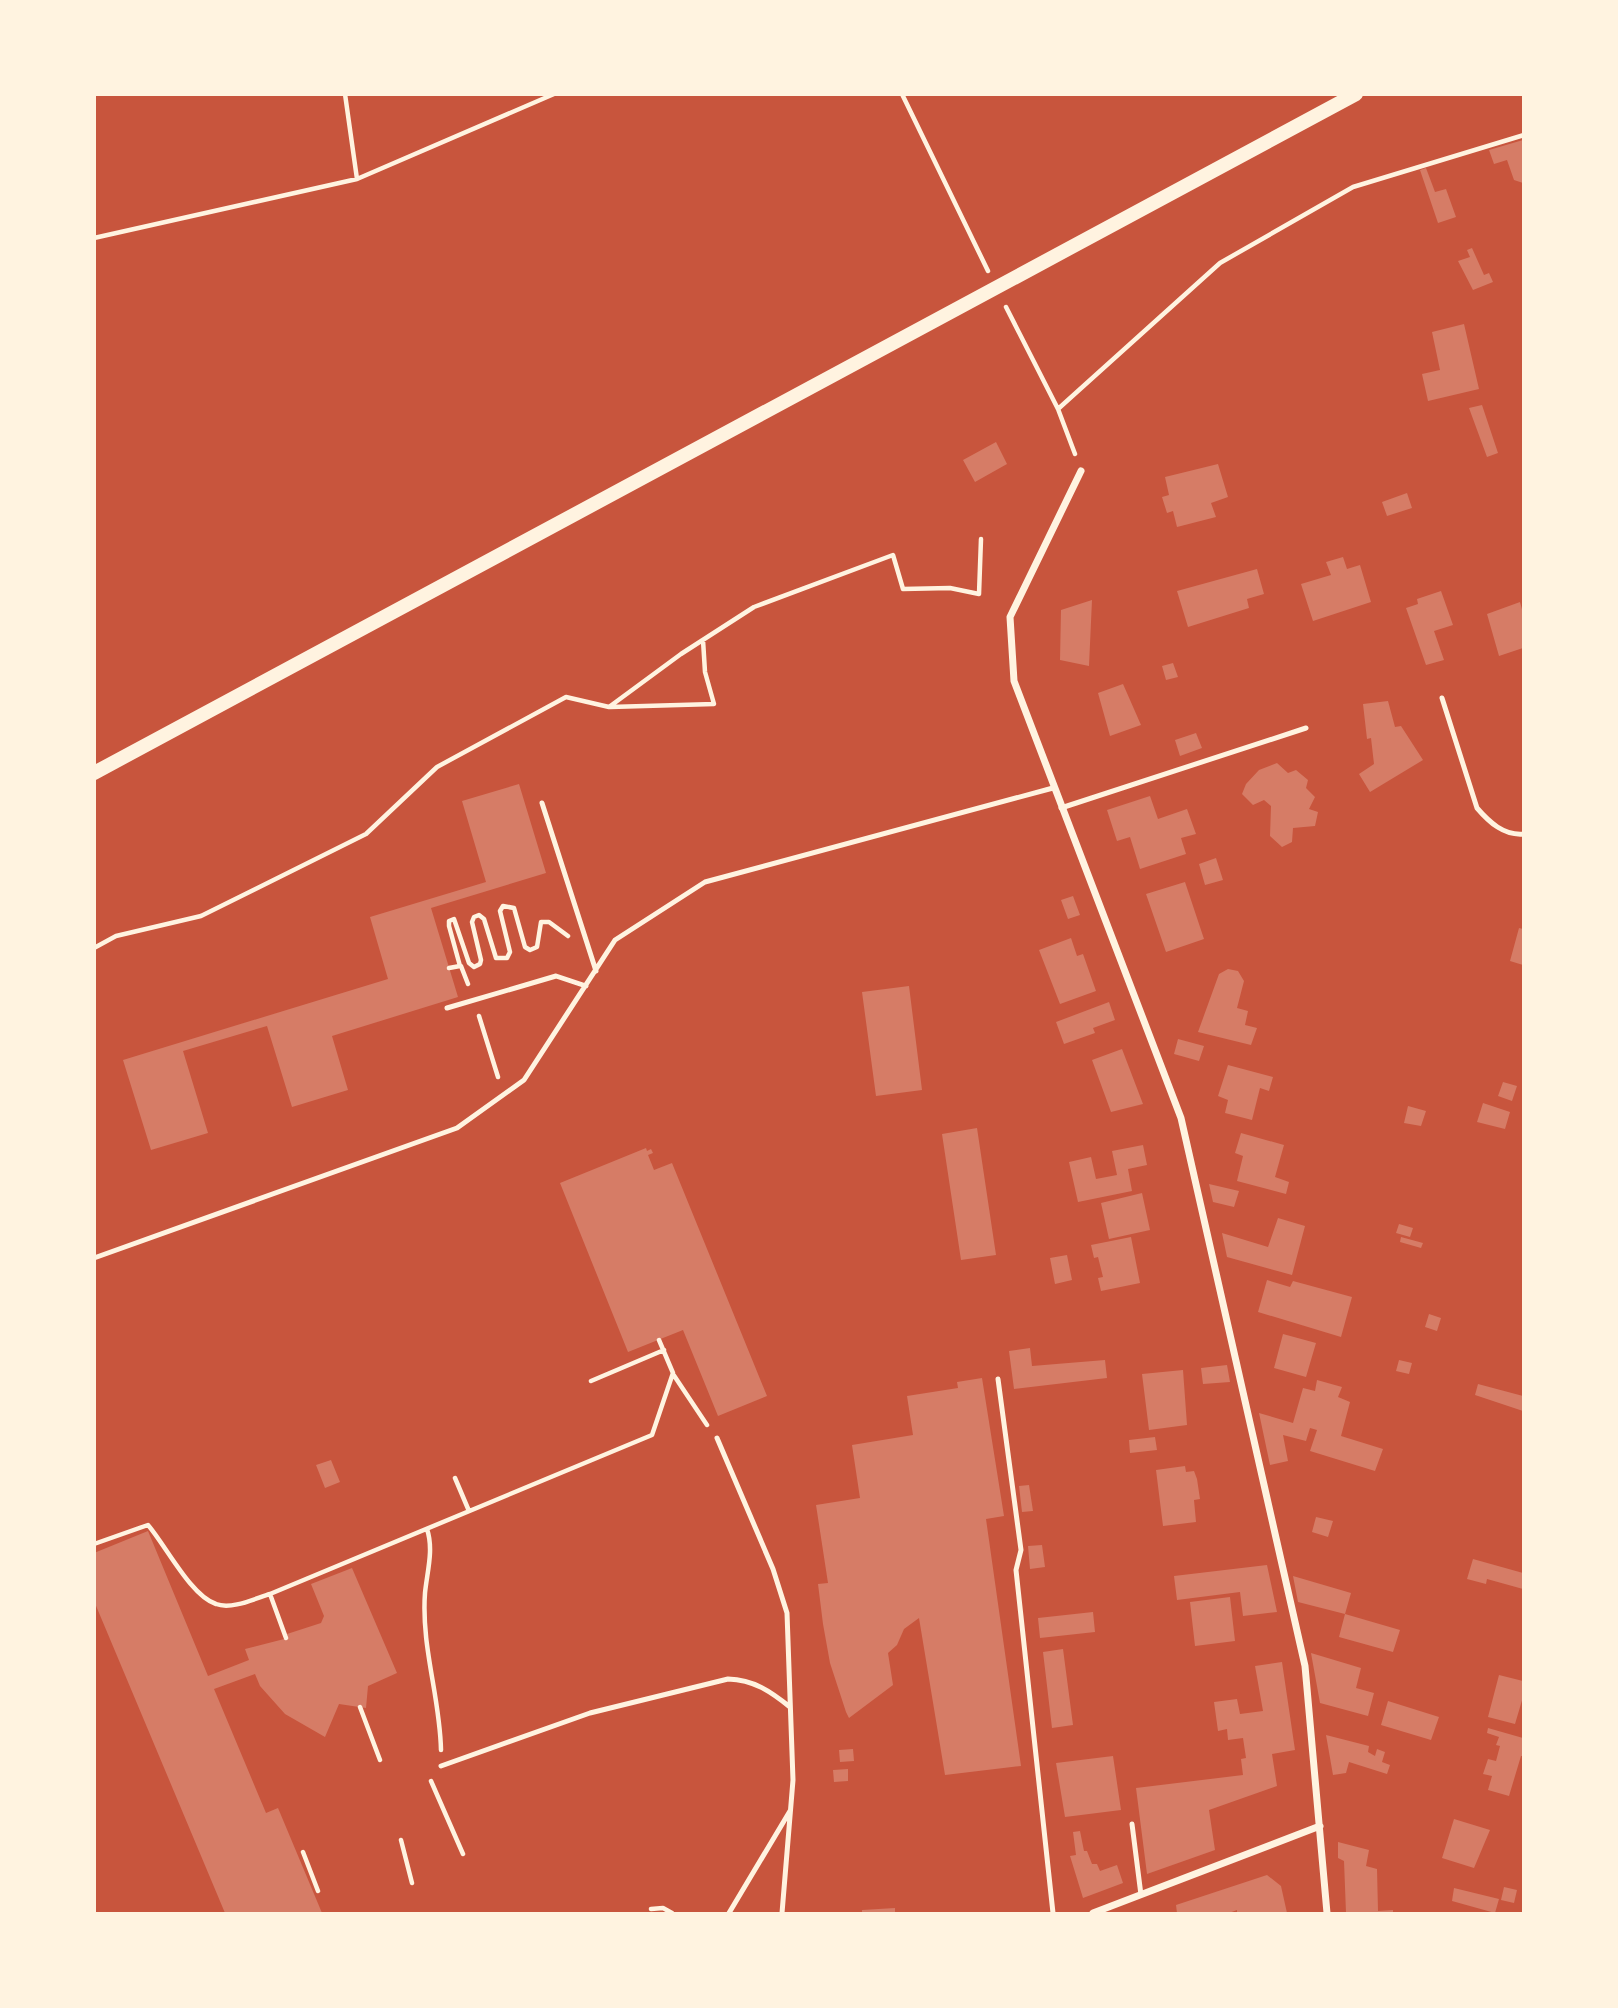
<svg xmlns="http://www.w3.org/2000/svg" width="1618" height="2008" viewBox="0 0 1618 2008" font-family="Quicksand,sans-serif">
<rect width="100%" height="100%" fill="#c8553d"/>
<!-- building -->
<path fill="#d67c66" d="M1523 140V183L1514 180 1507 160 1494 164 1489 150Z
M1426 168 1435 192 1446 189 1456 217 1438 223 1420 170Z
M1472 248 1484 275 1489 273 1493 282 1473 290 1458 261 1470 257 1467 250Z
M1464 324 1479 389 1428 401 1422 374 1440 370 1432 332Z
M1482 405 1498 453 1487 457 1469 408Z
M996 442 1007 464 975 482 963 460Z
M1218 464 1228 497 1211 503 1216 517 1177 527 1173 511 1167 513 1162 497 1169 495 1165 477Z
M1407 493 1412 508 1387 516 1382 502Z
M1343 557 1347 569 1360 565 1371 602 1313 621 1301 584 1331 575 1326 562Z
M1257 569 1264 594 1247 599 1249 608 1188 627 1177 591Z
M1441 591 1453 625 1434 631 1444 660 1426 665 1406 608 1418 604 1417 599Z
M1092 600 1089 666 1060 660 1061 610Z
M1520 602 1523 613V648L1499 656 1487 614Z
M1173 663 1178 677 1166 680 1162 666Z
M1123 684 1141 725 1110 736 1098 693Z
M1388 701 1395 727 1401 726 1423 760 1370 792 1359 774 1374 764 1371 738 1367 739 1363 704Z
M1196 733 1202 748 1180 756 1175 740Z
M1277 763 1288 773 1296 770 1308 780 1306 788 1315 797 1309 809 1318 812 1315 826 1293 828 1292 842 1282 847 1270 836 1271 806 1264 800 1253 805 1242 794 1246 784 1259 770Z
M519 784 546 873 431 908 458 997 332 1036 348 1090 292 1107 267 1026 183 1051 208 1133 151 1150 123 1060 388 979 370 917 486 882 462 801Z
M1150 796 1158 819 1187 809 1196 834 1181 838 1186 854 1140 869 1130 837 1117 841 1107 810Z
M1216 858 1223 880 1205 885 1199 864Z
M1185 882 1204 939 1166 952 1146 894Z
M1073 896 1080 915 1068 919 1061 900Z
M1519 928 1523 929V965L1510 961Z
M1071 938 1077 956 1083 954 1096 991 1060 1004 1039 950Z
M1228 969 1238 971 1244 981 1237 1008 1248 1011 1245 1025 1257 1028 1251 1045 1198 1032 1219 974Z
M909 986 922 1090 876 1096 862 992Z
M1109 1002 1115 1020 1093 1028 1095 1033 1064 1044 1056 1022Z
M1178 1039 1204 1046 1199 1061 1174 1054Z
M1122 1049 1143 1104 1111 1112 1092 1060Z
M1228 1065 1273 1077 1269 1091 1260 1088 1252 1120 1225 1113 1228 1100 1218 1096Z
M1503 1082 1517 1086 1512 1101 1498 1096Z
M1483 1103 1510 1112 1505 1129 1477 1122Z
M1408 1106 1426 1111 1421 1126 1404 1123Z
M977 1128 996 1255 961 1260 942 1134Z
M1241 1133 1284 1145 1275 1177 1289 1182 1286 1194 1237 1181 1243 1156 1235 1153Z
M1143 1145 1147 1165 1128 1169 1132 1191 1078 1202 1069 1162 1091 1157 1096 1179 1117 1175 1112 1151Z
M646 1148 647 1151 651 1149 653 1153 648 1155 654 1170 672 1163 767 1396 718 1416 683 1330 628 1352 560 1183Z
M1209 1184 1239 1191 1234 1207 1213 1202Z
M1142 1193 1150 1230 1109 1239 1101 1203Z
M1278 1218 1305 1226 1292 1275 1227 1257 1222 1233 1268 1247Z
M1399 1224 1413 1228 1410 1237 1396 1233Z
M1131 1237 1140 1283 1101 1291 1098 1278 1103 1277 1098 1257 1094 1258 1091 1245Z
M1401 1237 1423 1243 1421 1248 1400 1242Z
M1067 1255 1072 1280 1055 1284 1050 1258Z
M1267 1280 1290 1287 1293 1281 1352 1297 1341 1337 1258 1312Z
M1429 1314 1441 1318 1437 1331 1425 1327Z
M1283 1334 1316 1343 1306 1377 1274 1368Z
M1030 1348 1032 1366 1105 1360 1107 1378 1014 1389 1009 1351Z
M1399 1360 1412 1363 1409 1374 1396 1371Z
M1227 1365 1230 1382 1203 1384 1201 1368Z
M1183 1370 1187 1425 1149 1430 1142 1374Z
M982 1378 1004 1516 986 1519 1021 1766 945 1775 919 1618 904 1629 897 1645 888 1653 893 1685 849 1718 846 1712 830 1663 823 1624 818 1584 828 1583 816 1505 860 1498 852 1445 913 1435 907 1396 958 1388 957 1382Z
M1317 1380 1342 1387 1338 1397 1350 1402 1341 1436 1383 1449 1375 1471 1310 1451 1317 1430 1310 1428 1306 1441 1283 1435 1288 1461 1270 1465 1259 1413 1293 1423 1303 1388 1315 1391Z
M1478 1384 1523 1396V1411L1475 1395Z
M1155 1437 1157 1450 1130 1453 1129 1440Z
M331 1460 340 1482 325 1488 316 1465Z
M1185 1466 1186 1472 1194 1471 1197 1479 1200 1499 1194 1500 1196 1522 1163 1526 1156 1470Z
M1029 1485 1033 1511 1022 1512 1019 1486Z
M1316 1517 1333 1521 1328 1537 1312 1532Z
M148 1531 208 1676 249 1660 245 1649 288 1638 287 1634 321 1623 324 1616 311 1584 352 1568 397 1673 368 1686 366 1708 339 1704 325 1737 285 1714 260 1686 255 1674 214 1689 266 1813 278 1808 322 1913H225L94 1601V1553Z
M1042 1545 1045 1567 1030 1569 1028 1546Z
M1473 1559 1523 1573V1589L1487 1579 1486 1584 1467 1579Z
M1267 1565 1277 1612 1243 1616 1240 1592 1177 1600 1174 1576Z
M1293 1576 1351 1593 1345 1614 1298 1602Z
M1230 1597 1235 1641 1195 1646 1190 1602Z
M1093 1612 1095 1632 1040 1638 1038 1618Z
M1345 1614 1400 1630 1393 1652 1339 1637Z
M1063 1649 1073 1725 1052 1728 1043 1652Z
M1311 1653 1361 1668 1356 1688 1374 1693 1368 1716 1320 1703Z
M1282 1662 1295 1750 1272 1754 1277 1786 1209 1810 1215 1850 1147 1874 1136 1788 1243 1775 1241 1759 1246 1758 1243 1738 1228 1740 1227 1729 1218 1731 1214 1702 1237 1699 1240 1714 1263 1711 1255 1666Z
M1499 1675 1523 1681V1697L1515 1724 1488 1717Z
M1388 1701 1439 1717 1431 1740 1381 1725Z
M1488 1728 1523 1738V1756H1521L1509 1796 1488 1790 1492 1776 1483 1774 1488 1759 1496 1761 1500 1746 1496 1745 1499 1737 1487 1733Z
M1326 1735 1369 1746 1368 1752 1375 1756 1377 1749 1385 1752 1382 1762 1390 1765 1387 1774 1349 1762 1346 1773 1333 1775Z
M853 1749 854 1761 840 1762 839 1750Z
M1113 1756 1121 1810 1065 1817 1056 1763Z
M848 1769V1781L834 1782 833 1770Z
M1454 1819 1490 1830 1474 1868 1442 1858Z
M1080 1831 1084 1851H1087L1092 1864H1097L1100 1871 1117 1865 1123 1883 1083 1898 1070 1856 1076 1855 1073 1832Z
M1338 1842 1369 1850 1366 1866 1377 1869 1378 1911 1393 1910V1913H1346L1344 1861 1338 1858Z
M1267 1875 1281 1886 1287 1913H1237V1910L1229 1913H1177L1176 1905Z
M1504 1887 1517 1890 1514 1903 1501 1900Z
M1454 1888 1499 1899 1495 1913 1452 1901Z
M895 1908V1913H862V1910Z"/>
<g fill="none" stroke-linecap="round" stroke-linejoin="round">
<!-- path -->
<path stroke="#fff3e0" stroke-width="4.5" d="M345 94 357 179
M902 94 988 271
M94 238 357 179 554 94
M1006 307 1058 409 1075 454
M1058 409 1220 263 1353 187 1524 135
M610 707 714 704 705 672 703 640
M94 948 116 936 201 916 366 834 437 767 566 697 609 707 681 654 754 607 893 555 903 589 950 588 979 594 981 539
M461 966 468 984
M449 968 460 966 449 926V921L454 919 469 963 474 967 480 964 481 960 472 922 474 917 479 915 484 919 496 958H507L510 952 500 911 503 906 514 908 525 947 530 950 537 947 541 922H549L568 936
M479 1016 498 1077
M673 1374 707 1425
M591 1381 664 1350
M455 1478 469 1511
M427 1529C434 1550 427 1572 425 1593 421 1647 440 1697 441 1750
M94 1544 148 1525C166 1546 191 1596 216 1604 232 1610 256 1598 270 1594L652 1435 673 1373 659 1340
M270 1594 286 1638
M360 1707 380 1760
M431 1781 463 1854
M401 1840 412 1883
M303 1852 318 1891
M651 1909 663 1908 672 1913"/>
<!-- service -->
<path stroke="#fff3e0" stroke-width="5" d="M1442 698 1477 808C1489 822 1504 836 1524 834
M542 803 596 971
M1061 808 1306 728
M447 1008 556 976 586 986
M94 1258 457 1128 524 1080 615 940 705 882 1053 788
M998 1379 1021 1550 1016 1570 1053 1913
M717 1438 773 1569 787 1613 793 1780 782 1913
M441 1766 590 1713 728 1679C754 1680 770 1691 790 1707
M1132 1824 1141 1895
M729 1913 790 1811"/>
<!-- minor -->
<path stroke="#fff3e0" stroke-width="7" d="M1081 471 1010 617 1014 681 1181 1118 1305 1666 1327 1913
M1093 1913 1320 1826"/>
<!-- secondary -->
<path stroke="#fff3e0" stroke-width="14" d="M94 773 1356 94"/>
</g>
<!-- border -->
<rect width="1618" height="2008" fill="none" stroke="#fff3e0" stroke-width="192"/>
</svg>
